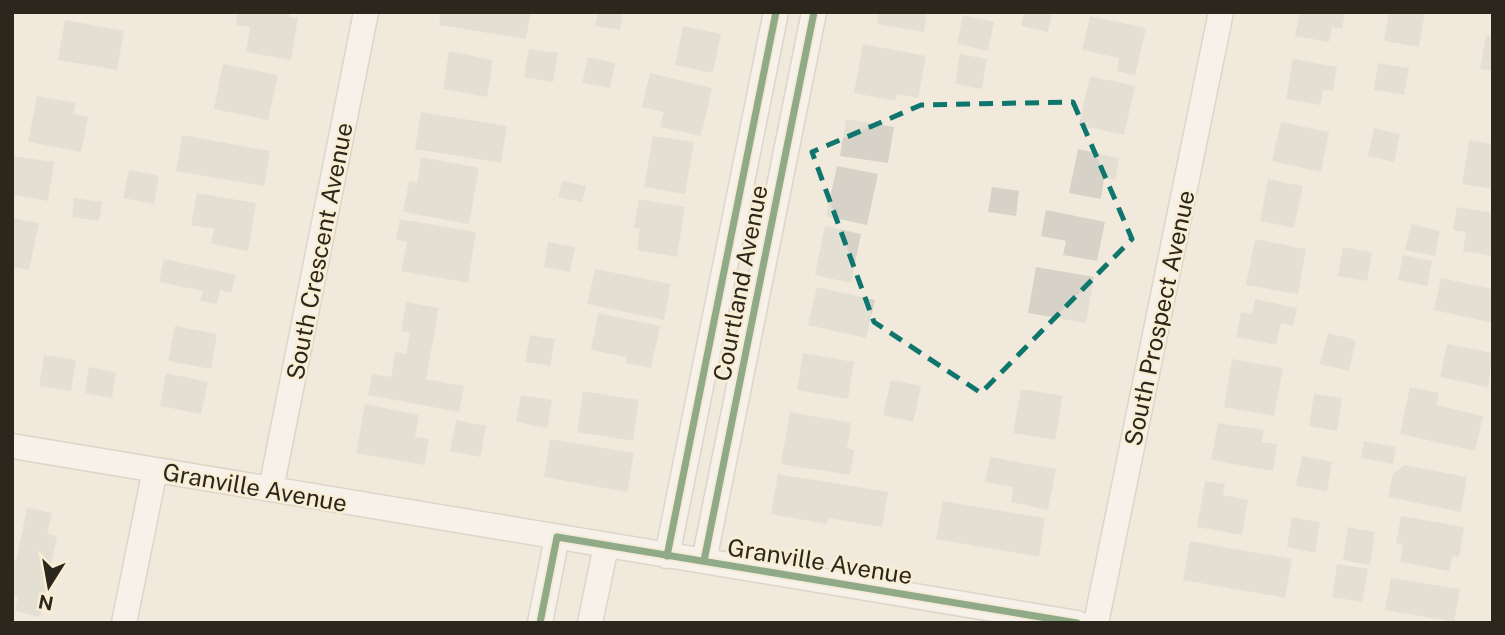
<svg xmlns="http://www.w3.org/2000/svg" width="1505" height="635" viewBox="0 0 1505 635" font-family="'Public Sans',sans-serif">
<rect width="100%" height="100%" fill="#f1eadc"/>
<!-- building -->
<path fill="#d6d2c7" d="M238 12H290L289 17 298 18 291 60 246 52 250 27 236 25Z
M441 12H531L526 39 439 25Z
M598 12H623L620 30 595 26Z
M879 12H927L924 32 877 24Z
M1024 12H1052L1048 32 1021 26Z
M1300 12H1345L1342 29 1332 27 1329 42 1295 36Z
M1389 12H1425L1419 47 1384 41Z
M963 15 994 22 988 51 957 44Z
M1090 16 1146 28 1135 75 1117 71 1119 58 1082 50Z
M65 20 124 31 117 70 58 60Z
M683 26 721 34 713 73 675 65Z
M1486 35 1493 37V71L1480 69Z
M863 44 926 56 918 98 897 94 895 101 854 93Z
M529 49 558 53 553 82 524 77Z
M449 51 493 60 487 97 443 89Z
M960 54 987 59 982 89 955 84Z
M588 57 615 63 610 88 582 83Z
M1293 59 1337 67 1333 91 1323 90 1320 105 1286 99Z
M1378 63 1409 68 1404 95 1374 90Z
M223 64 278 75 268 120 214 109Z
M650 73 712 88 701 136 660 127 664 112 642 107Z
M1090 76 1135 86 1124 135 1079 125Z
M37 96 76 103 73 114 88 117 81 152 28 142Z
M421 112 507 126 501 163 415 149Z
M846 119 894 127 888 163 840 156Z
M1281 122 1329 132 1321 172 1272 161Z
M1374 128 1400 134 1394 162 1368 156Z
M182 135 270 151 264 186 176 171Z
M653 136 694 142 685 194 644 187Z
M1469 140 1493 144V189L1462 184Z
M1078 149 1119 158 1115 180 1104 178 1101 199 1069 193Z
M12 156 54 162 48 201 12 195Z
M421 157 479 168 469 224 403 212 409 181 417 183Z
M837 166 878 174 867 225 826 216Z
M129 170 159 176 154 204 123 198Z
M1268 179 1303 186 1294 228 1260 221Z
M562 181 586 186 582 202 558 197Z
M992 187 1019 191 1016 216 988 212Z
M197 193 256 203 248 251 211 244 214 229 191 225Z
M74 198 102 202 99 221 72 217Z
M639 199 685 207 677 257 637 250 640 229 634 228Z
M1457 207 1493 213V256L1463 251 1466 232 1453 230Z
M1046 210 1105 222 1097 261 1063 255 1066 241 1041 236Z
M12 218 39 223 29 270 12 267Z
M400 219 476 232 468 283 401 271 407 242 396 240Z
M1411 224 1440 231 1435 256 1405 250Z
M825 226 861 234 851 283 815 275Z
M1255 239 1306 249 1298 294 1246 285Z
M548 242 575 247 570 272 544 267Z
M1343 247 1372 252 1367 281 1338 276Z
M1403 255 1432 261 1427 286 1398 280Z
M164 259 236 275 231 293 220 290 217 304 200 301 203 291 159 282Z
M1036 267 1094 277 1086 323 1028 313Z
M595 269 671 284 664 320 587 304Z
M1441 278 1493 289V323L1434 310Z
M817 287 875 300 866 338 808 325Z
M1255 299 1297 308 1293 326 1281 323 1276 345 1236 337 1241 312 1252 314Z
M406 302 439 308 426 379 464 386 459 412 368 395 372 374 391 377 395 352 406 354 410 333 401 331Z
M598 313 660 326 651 368 626 363 627 357 591 350Z
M175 326 217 334 211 369 168 361Z
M1328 333 1356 340 1349 371 1320 364Z
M530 335 555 339 550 366 525 362Z
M1447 344 1493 353 1488 387 1440 377Z
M803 353 854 362 848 399 797 390Z
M44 355 76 360 71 391 39 386Z
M1232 359 1283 368 1274 416 1224 407Z
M89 367 116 372 112 398 85 393Z
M166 373 208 382 201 414 160 406Z
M891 380 921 386 913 422 883 415Z
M1410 387 1439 393 1436 405 1483 416 1475 451 1400 434Z
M1021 389 1063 396 1055 440 1013 433Z
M583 391 639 400 633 441 577 432Z
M1314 394 1342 398 1337 431 1309 426Z
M521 395 552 400 547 428 516 422Z
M365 404 419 415 415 437 429 439 424 465 356 453Z
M790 412 851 423 847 448 854 450 850 475 781 464Z
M456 420 486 426 480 457 450 451Z
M1218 423 1264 430 1262 442 1277 444 1273 471 1211 460Z
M550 439 634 453 627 492 544 477Z
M1364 441 1396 447 1393 464 1361 458Z
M1302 456 1332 462 1327 491 1296 486Z
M990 457 1056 469 1048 510 1011 502 1013 487 985 482Z
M1404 465 1467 477 1461 512 1388 497 1393 474Z
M778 474 888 492 882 527 828 518 827 524 771 514Z
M1205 481 1225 484 1223 495 1248 500 1242 535 1197 527Z
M943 501 1045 518 1039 557 936 539Z
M27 508 52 513 47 534 57 536 40 617 15 611 18 597 12 595V560L16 561Z
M1401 516 1464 527 1459 557 1452 556 1449 571 1400 562 1403 544 1396 543Z
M1292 517 1320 522 1315 553 1287 547Z
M1348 527 1375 532 1370 565 1343 560Z
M1190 541 1292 559 1285 598 1183 580Z
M1337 564 1368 569 1362 602 1332 597Z
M1391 578 1460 589 1454 622 1385 610Z"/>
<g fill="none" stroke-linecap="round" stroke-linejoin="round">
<defs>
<path id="minor" d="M12 446 1077 623
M271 489 366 12
M667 556 776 12
M704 561 814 12
M124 623 155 470
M540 623 557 537
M590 623 606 546
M1096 623 1221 12"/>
</defs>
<!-- minor casing -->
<use href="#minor" stroke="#c3beb3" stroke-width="27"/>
<!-- minor -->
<use href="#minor" stroke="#fdfcfa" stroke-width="24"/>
<defs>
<path id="cycleway" d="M667 556 776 12
M704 561 814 12
M540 623 557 537 1077 623"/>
</defs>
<!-- cycleway casing -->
<use href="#cycleway" stroke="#f9edd4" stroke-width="11"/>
<!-- cycleway -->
<use href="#cycleway" stroke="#1b5e20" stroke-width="7"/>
</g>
<!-- marked area -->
<path d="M0 0H1505V635H0ZM1073 102 1132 239 981 393 874 322 812 152 921 105Z" fill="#f1eadc" fill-opacity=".55" fill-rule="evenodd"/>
<path fill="none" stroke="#0f766e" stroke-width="5" stroke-dasharray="14 9" stroke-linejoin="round" d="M1073 102 1132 239 981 393 874 322 812 152 921 105Z"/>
<g text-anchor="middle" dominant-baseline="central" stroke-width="5" stroke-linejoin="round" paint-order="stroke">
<!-- street labels -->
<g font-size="24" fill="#2b271d" stroke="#f9edd4">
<text transform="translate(319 251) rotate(-79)">South Crescent Avenue</text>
<text transform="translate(740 283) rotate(-79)">Courtland Avenue</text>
<text transform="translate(1159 318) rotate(-78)">South Prospect Avenue</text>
<text transform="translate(255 487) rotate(10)">Granville Avenue</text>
<text transform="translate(820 561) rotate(9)">Granville Avenue</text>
</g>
</g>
<!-- border -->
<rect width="1505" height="635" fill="none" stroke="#2b271d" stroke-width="28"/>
<!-- north arrow -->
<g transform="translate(49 586) rotate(191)" stroke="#f9edd4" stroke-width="5" paint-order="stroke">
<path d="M0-5L12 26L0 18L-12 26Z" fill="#2b271d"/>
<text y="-10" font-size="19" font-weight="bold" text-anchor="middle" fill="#2b271d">N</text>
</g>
</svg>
